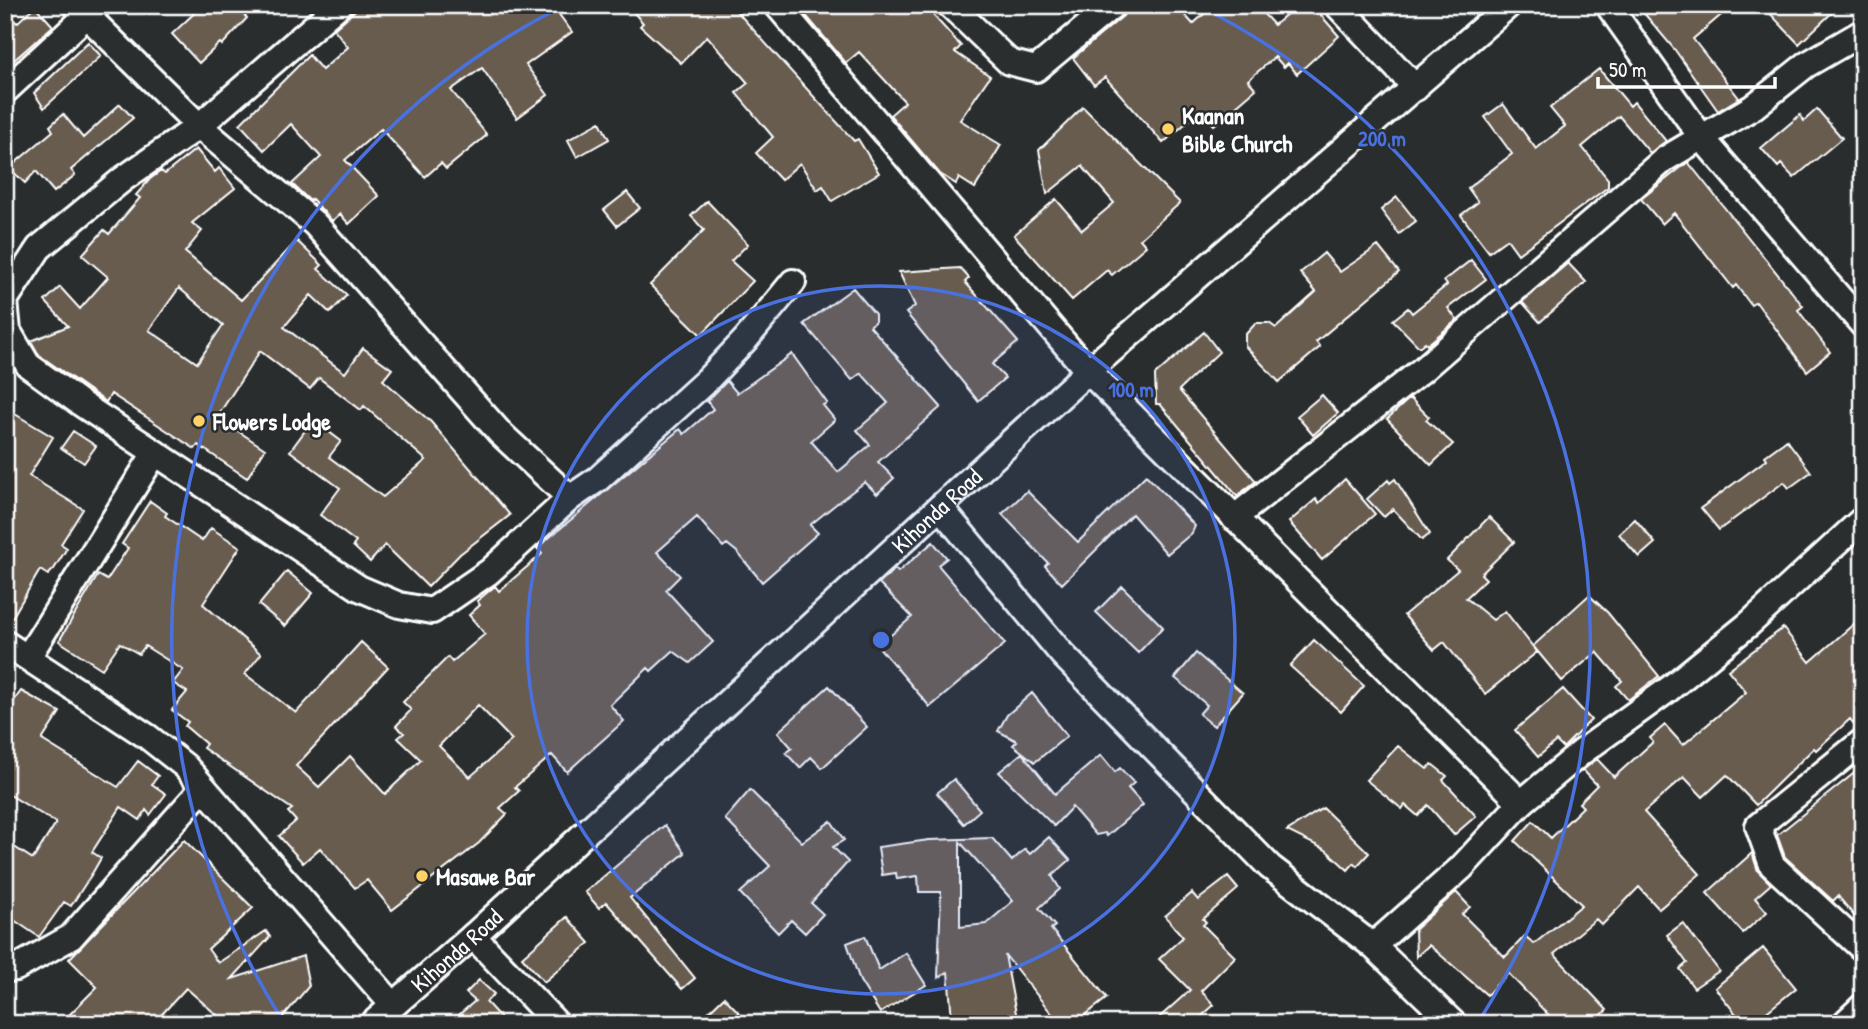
<svg xmlns="http://www.w3.org/2000/svg" width="1868" height="1029" viewBox="0 0 1868 1029" font-family="'Patrick Hand',sans-serif">
<rect width="100%" height="100%" fill="#2a2d2e"/>
<filter id="ink" filterUnits="userSpaceOnUse"><feTurbulence type="fractalNoise" baseFrequency=".0143" numOctaves="2"/><feDisplacementMap in="SourceGraphic" scale="14" xChannelSelector="R" yChannelSelector="G"/><feConvolveMatrix kernelMatrix="1 2 1 2 8 2 1 2 1" color-interpolation-filters="sRGB"/></filter>
<g filter="url(#ink)">
<!-- building -->
<path fill="#685c4f" stroke="#fff" stroke-width="2" fill-rule="evenodd" d="M203 5H234L247 18 222 45 220 43 199 63 172 34Z
M361 5H552L572 32 526 65 548 95 517 118 482 68 451 90 487 135 446 169 441 163 425 177 381 129 345 160 379 196 349 224 340 214 332 221 312 199 310 201 292 184 321 157 291 124 264 150 240 124 309 55 322 70 348 47 334 29Z
M627 5H731L854 141 858 139 879 173 832 201 823 186 817 190 800 163 781 180 756 153 773 137 736 93 748 83 707 36 681 63 640 26 643 23Z
M797 5H924L961 46 955 52 990 76 960 120 1001 145 975 188 959 178 956 184 940 174 890 115 905 102 859 52 846 63Z
M1127 5H1176L1193 24 1214 5H1251L1258 13 1261 11 1274 25 1297 5H1312L1339 36 1297 74 1288 63 1284 67 1275 57 1248 80 1256 89 1214 125 1201 110 1163 143 1105 77 1094 85 1073 58 1123 16Z
M1637 5H1733L1693 39 1739 98 1718 111 1675 50Z
M1762 5H1840L1799 44Z
M35 6 53 26 5 68V12L17 23Z
M88 42 101 56 44 108 34 93Z
M1599 69 1630 106 1634 102 1666 141 1650 153 1619 116 1582 147 1608 179V187L1518 254 1507 239 1489 252 1461 215 1478 202 1468 188 1512 154 1485 117 1503 104 1536 149 1565 126 1550 108Z
M120 104 133 118 71 170 75 175 54 192 36 171 25 183 9 168 53 131 50 126 63 114 83 138Z
M1083 107 1180 203 1140 239 1146 246 1112 275 1107 270 1072 300 1014 235 1056 199 1082 230 1114 203 1082 166 1047 194 1039 150Z
M1817 109 1842 138 1794 178 1781 164 1778 167 1761 148 1800 115 1804 121Z
M600 122 609 139 577 157 568 140Z
M196 149 215 172 219 168 235 188 192 223 202 231 185 252 241 300 297 241 322 265 318 269 347 295 330 313 311 295 284 327 345 373 363 348 392 369 383 380 431 422 510 515 460 554 428 587 385 545 370 562 353 546 356 542 320 515 340 488 290 451 313 420 341 441 329 457 383 497 426 460 364 406 361 410 319 378 310 389 260 351 217 417 265 449 247 478 198 445 195 449 111 394 106 402 39 355 31 341 68 326 45 301 60 287 80 309 108 277 82 255 104 230 109 234 140 198 136 195 150 179 161 171 165 174ZM179 288 223 325 197 363 149 330Z
M1688 162 1803 306 1798 310 1830 352 1807 371 1756 302 1751 305 1736 285 1733 288 1674 213 1662 224 1641 199Z
M627 192 640 208 617 226 604 210Z
M1397 197 1416 221 1399 234 1381 210Z
M707 201 748 244 731 261 753 281 701 335 650 285 704 230 691 216Z
M1378 246 1399 272 1316 342 1320 347 1279 382 1245 346V335L1256 323H1269L1276 328 1316 292 1300 273 1324 253 1340 272Z
M1471 260 1486 279 1448 308 1457 320 1427 345 1425 342 1419 347 1393 320 1408 308 1412 313 1447 285 1444 281Z
M1568 263 1586 282 1540 322 1522 302Z
M960 268 969 278 965 282 1018 342 992 364 1005 378 978 401 906 313 915 306 899 272Z
M853 288 875 314V321L870 326 941 407 878 462 894 478 877 494 865 482 841 500 810 525 818 533 762 582 737 552 727 544 723 547 697 517 657 552 680 576 666 590 713 642 690 663 673 651 651 671 648 668 610 705 624 721 567 772 552 755 515 787 519 791 500 808 507 814 479 843 392 910 367 880 355 888 320 848 303 863 279 836 296 821 288 812 292 809 203 748 206 744 185 726 188 722 172 710 187 692 173 683 183 670 145 646 139 654 120 643 102 669 59 641 98 575 107 580 128 548 122 544 150 501 167 513 165 516 202 541 211 528 240 547 203 604 261 654 245 674 296 713 361 642 388 667 296 766 319 787 350 756 385 794 421 760 398 738 404 733 396 726 411 710 403 702 448 657 452 662 485 634 469 615 480 605 477 601 495 586 499 591 542 554 537 548 544 542 680 429 684 434 713 409 707 401 727 381 737 393 792 354 827 403 823 405 835 420 811 441 838 472 870 445 857 430 888 403 861 373 852 380 804 324ZM478 705 512 740 470 777 439 746Z
M1204 332 1219 352 1179 390 1256 481 1237 496 1160 404H1156L1155 375Z
M1322 395 1338 413 1313 435 1297 416Z
M1410 398 1429 417 1426 420 1453 444 1431 465 1387 419Z
M5 408 53 437 29 476 83 509 61 544 67 548 54 569 48 575 40 570 6 628Z
M73 431 96 446 84 463 61 448Z
M1787 440 1811 472 1789 488 1784 482 1719 530 1701 508 1767 459 1765 456Z
M1146 475 1195 526 1192 533 1167 554 1132 514 1062 584 1045 566 1048 563 1002 514 1027 491 1078 542Z
M1345 479 1375 514 1322 560 1289 522 1316 499 1319 503Z
M1395 479 1430 534 1422 540 1393 509 1384 517 1367 499 1388 480 1390 483Z
M1489 517 1514 542 1481 574 1486 579 1466 598 1493 620 1505 611 1537 652 1485 694 1444 642 1434 650 1404 615 1458 570 1447 560Z
M1635 519 1655 543 1639 557 1619 534Z
M933 542 947 558 938 565 1005 644 930 707 878 646 912 617 879 583 895 569 898 572Z
M287 571 313 593 285 626 259 605Z
M1122 586 1163 627 1138 653 1096 612Z
M1589 595 1608 613 1659 676 1628 700 1616 686 1622 681 1597 652 1562 681 1533 646Z
M1863 616V726L1857 728 1850 719 1816 750 1814 748 1756 805 1727 775 1703 797 1684 777 1644 812 1700 874 1659 909 1639 887 1602 925 1596 919 1554 954 1607 1010 1592 1024H1557L1508 973 1487 995 1429 945 1416 957 1415 929 1456 892 1470 907 1462 914 1505 957 1525 936 1534 944 1582 905 1515 841 1533 821 1551 838 1583 807 1579 803 1597 785 1583 770 1597 759 1614 777 1653 742 1650 738 1665 725 1683 745 1746 692 1728 670 1783 628 1810 662Z
M1314 640 1364 686 1341 712 1290 666Z
M1196 653 1243 693 1214 726 1199 714 1207 705 1175 678Z
M829 686 867 727 822 768 811 757 800 768 786 753 792 748 778 732Z
M1563 689 1591 720 1563 748 1556 741 1538 757 1515 730Z
M21 691 60 712 42 740 118 787 138 761 158 776 152 784 166 794 150 815 146 810 140 820 121 807 92 852 101 858 93 872 71 906 64 902 39 937 5 914V841L33 859 56 823 5 792V713Z
M1032 693 1067 736 1035 762 1013 745 1017 741 998 731 1007 715Z
M1398 746 1427 769 1432 764 1447 776 1443 780 1476 816 1454 835 1428 805 1418 816 1405 805 1402 809 1366 780Z
M1022 753 1055 794 1101 755 1115 772 1120 768 1134 783 1128 788 1143 805 1107 836 1105 833 1096 835 1072 807 1054 826 999 772Z
M1863 766V927L1838 896 1833 901 1785 857 1777 835Z
M954 779 980 810 964 824 937 793Z
M750 790 802 842 831 821 844 840 833 847 848 862 811 903 823 914 805 933 791 920 778 933 740 893 770 866 725 819Z
M1323 808 1369 853 1357 866 1354 863 1348 870 1326 850 1287 831Z
M665 825 685 853 630 898 695 978 682 989 606 902 599 908 585 892Z
M1049 837 1070 860 1052 876 1060 889 1039 908 1055 926 1051 929 1107 998 1074 1024H1060L1005 955 1018 1024H963V1017L952 1019 948 972 938 978 941 892H919L918 876 897 879 896 873 882 875 878 847 929 840 992 838 1012 861 1025 849 1030 854ZM960 842 1013 901 986 924 960 927Z
M184 840 253 908 208 949 218 963 266 931 270 937 232 979 303 956 309 986 277 1024H227L186 988 153 1024H60L97 987 69 959Z
M1752 853 1758 871 1771 884 1755 898 1767 912 1743 933 1707 893Z
M1228 877 1238 889 1203 919 1206 922 1203 925 1235 957 1201 991 1214 1005 1193 1024H1152L1190 990 1159 959 1183 937 1165 916 1192 893 1198 900Z
M567 917 590 943 544 982 522 957Z
M1683 923 1719 971 1694 988 1680 969 1687 963 1667 935Z
M865 936 879 970 906 953 926 985 880 1013 860 981 847 943Z
M1763 948 1796 988 1752 1024H1744L1715 988Z
M479 980 494 994 486 1002 506 1024H448L475 1001 466 993Z
M724 997 750 1024H696Z"/>
<g fill="none" stroke-linecap="round" stroke-linejoin="round">
<defs>
<g id="minor">
<path d="M76 5 199 126 315 224 500 433 570 498"/>
<path d="M777 5 1088 371 1521 803"/>
<path d="M950 5 1009 62 1036 69 1113 5"/>
<path d="M1337 5 1416 88"/>
<path d="M1608 5 1702 138 1863 325"/>
<path d="M5 91 97 6"/>
<path d="M5 300 39 248 123 179 199 126 339 5"/>
<path d="M5 301 8 331 28 365 80 403 359 588 399 605 432 611 489 572 570 498 598 479 707 380 746 339 793 282"/>
<path d="M940 507 1062 654 1270 867 1373 946 1454 1024"/>
<path d="M1234 518 1422 370 1665 159 1753 107 1806 65 1863 32"/>
<path d="M5 643 148 737 185 766 393 1005"/>
<path d="M28 657 155 453"/>
<path d="M1863 741 1758 826 1772 865 1863 949"/>
<path d="M473 936 557 1024"/>
<path d="M1373 946 1461 868 1521 803 1582 752 1669 689 1749 624 1863 519"/>
<path d="M5 970 16 968 71 937 203 788"/>
<path id="s1" d="M372 1024 473 936 1088 371 1509 5"/>
<path d="M1844 1024 1863 1006"/>
</g>
</defs>
<!-- minor casing -->
<use href="#minor" stroke="#fff" stroke-width="30"/>
<!-- minor -->
<use href="#minor" stroke="#2a2d2e" stroke-width="24"/>
</g>
</g>
<!-- distance rings -->
<circle cx="881" cy="640" r="354" fill="#4a71e0" fill-opacity=".12"/>
<g fill="none" stroke="#4a71e0" stroke-width="3.5">
<circle cx="881" cy="640" r="354"/>
<path d="M283 1021A709 709 0 0 1 565 5M1197 5A709 709 0 0 1 1479 1021"/>
</g>
<!-- markers -->
<g fill="#ffd166" stroke="#2a2d2e" stroke-width="2.5">
<circle cx="1168" cy="129" r="7"/>
<circle cx="199" cy="421" r="7"/>
<circle cx="422" cy="876" r="7"/>
</g>
<g text-anchor="middle" dominant-baseline="central" stroke-width="5" stroke-linejoin="round" paint-order="stroke">
<!-- poi labels -->
<g font-size="24" font-weight="bold" fill="#fff" stroke="#2a2d2e" text-anchor="start">
<text x="1182" y="115">Kaanan<tspan x="1182" dy="28">Bible Church</tspan></text>
<text x="213" y="421">Flowers Lodge</text>
<text x="436" y="876">Masawe Bar</text>
</g>
<!-- street labels -->
<g font-size="24" fill="#fff" stroke="#2a2d2e">
<text stroke="none"><textPath href="#s1" startOffset="763">Kihonda Road</textPath></text>
<text stroke="none"><textPath href="#s1" startOffset="112">Kihonda Road</textPath></text>
</g>
</g>
<circle cx="881" cy="640" r="10" fill="#4a71e0" stroke="#2a2d2e" stroke-width="3.5"/>
<g font-size="21" text-anchor="middle" font-weight="bold" fill="#4a71e0" stroke="#2a2d2e" stroke-width="5" stroke-linejoin="round" paint-order="stroke">
<text x="1382" y="146">200 m</text>
<text x="1131" y="397">100 m</text>
</g>
<!-- margin -->
<rect width="1868" height="1029" fill="none" stroke="#2a2d2e" stroke-width="28"/>
<rect x="14" y="14" width="1840" height="1001" fill="none" stroke="#fff" stroke-width="2.5" filter="url(#ink)"/>
<!-- scale -->
<path d="M1598 77v10h177v-10" fill="none" stroke="#ffffff" stroke-width="3.5"/>
<text x="1609" y="77" font-size="21" fill="#ffffff" stroke="#2a2d2e" stroke-width="5" paint-order="stroke">50 m</text>
</svg>
